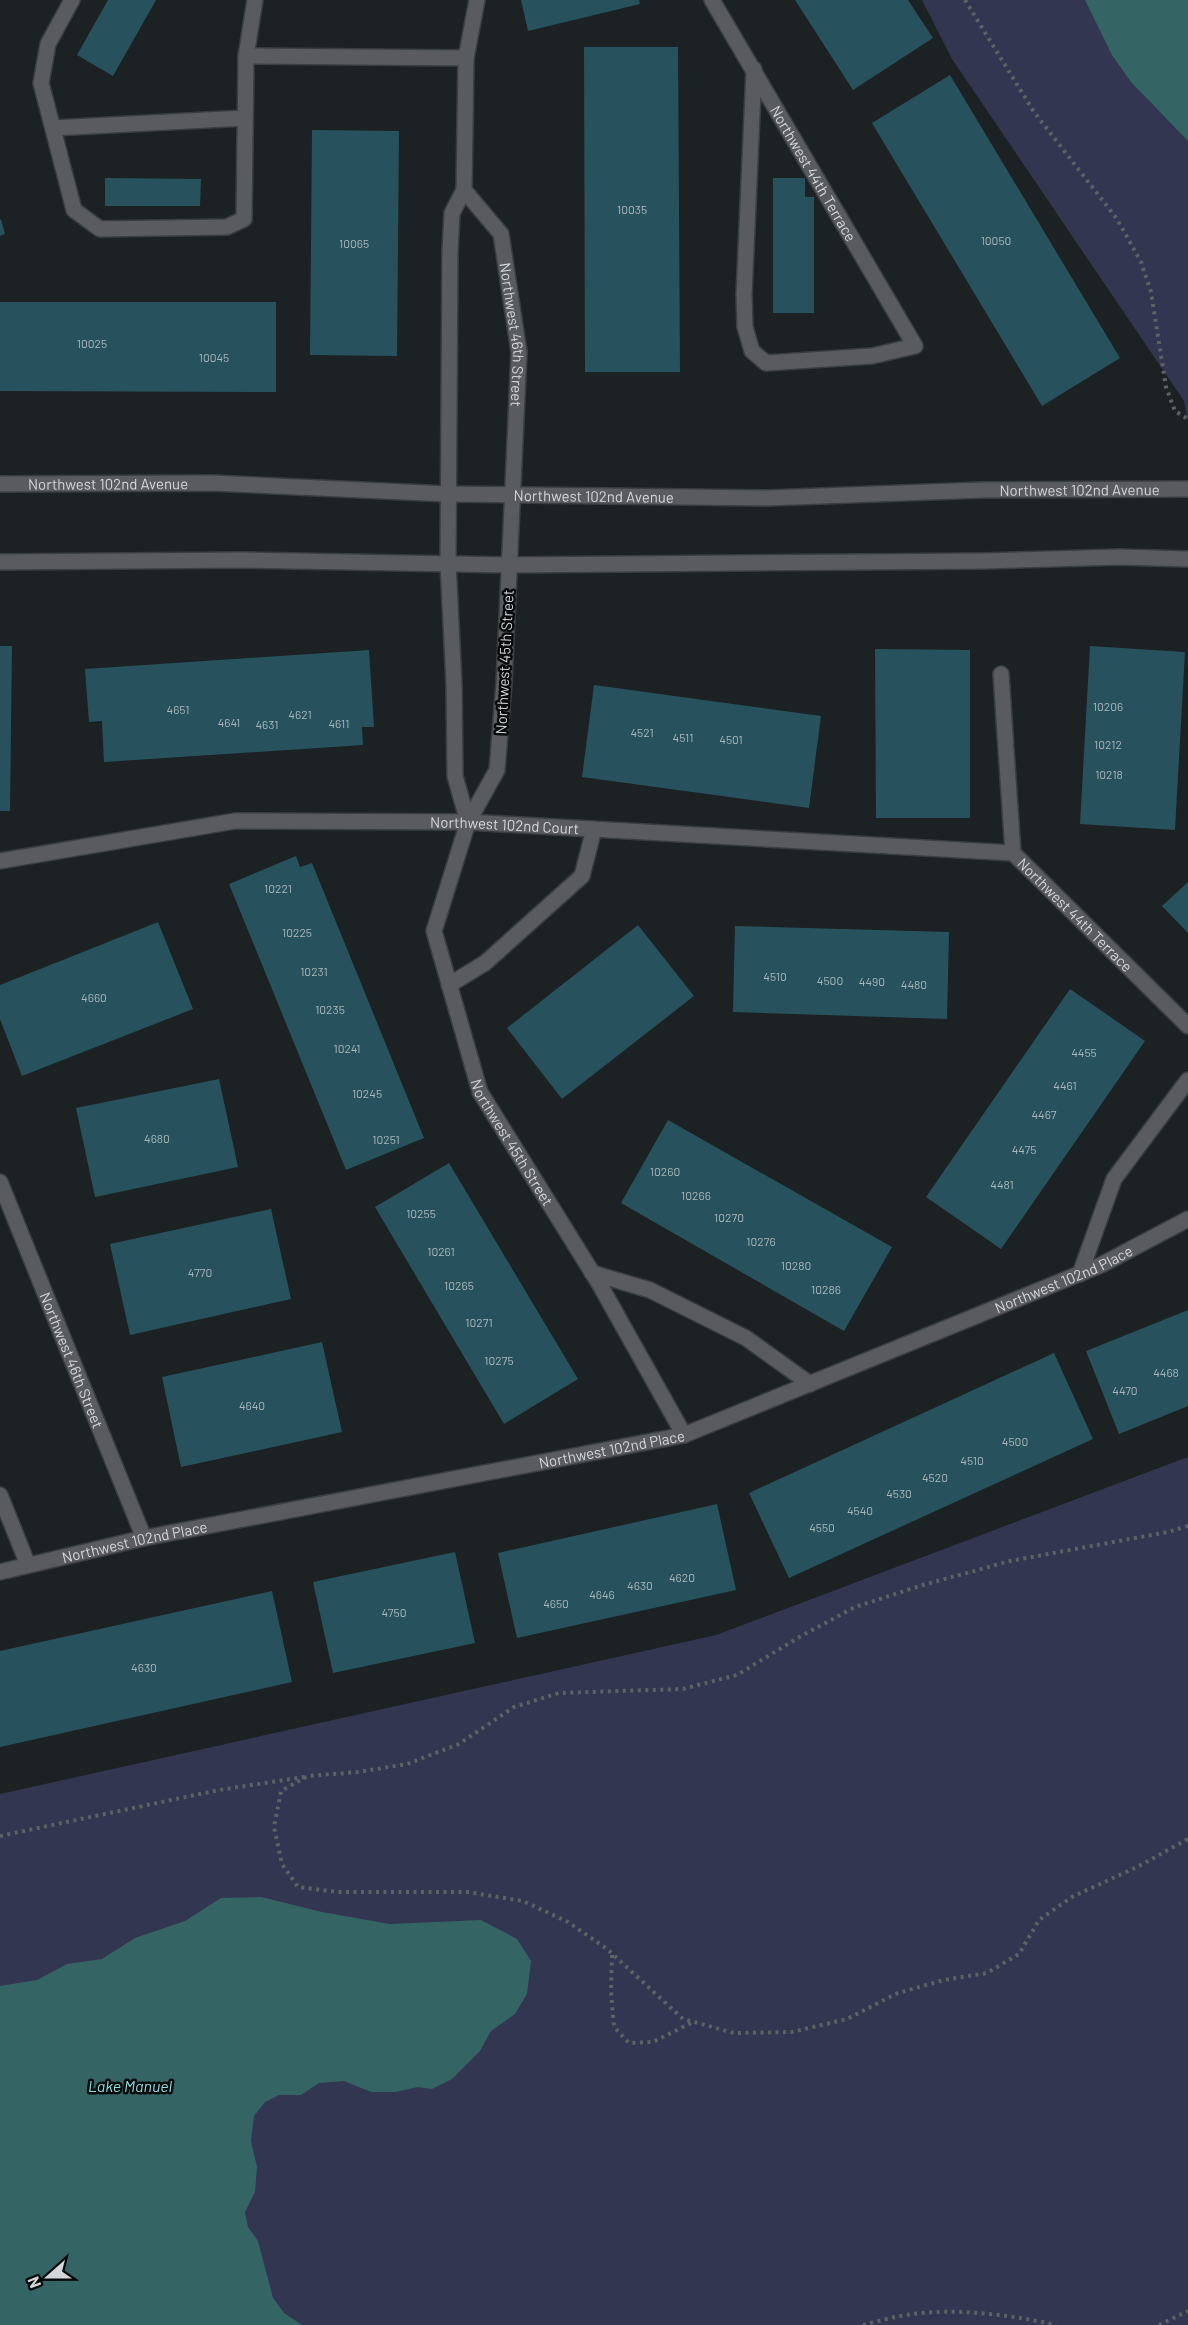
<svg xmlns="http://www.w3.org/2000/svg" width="1188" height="2325" viewBox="0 0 1188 2325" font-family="Barlow,sans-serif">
<rect width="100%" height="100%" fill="#1c2123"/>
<!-- green -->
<path fill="#323650" d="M922 0H1188V423L1184 401 952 59Z
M1188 1457V2325H0V1794L716 1635Z"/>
<!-- water -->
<path fill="#356465" d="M1085 0H1188V141L1131 82 1112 55Z
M261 1897 322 1912 390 1924 481 1920 517 1939 531 1961 527 1994 515 2014 491 2031 480 2051 452 2079 432 2089 418 2087 395 2092H371L344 2081 319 2083 301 2095H279L265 2102 254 2116 251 2141 257 2167 255 2192 245 2212 248 2227 258 2241 273 2298 284 2313 302 2325H0V1986L37 1980 67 1964 102 1959 135 1938 185 1921 221 1898Z"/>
<!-- building -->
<path fill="#27525d" d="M108 0H156L113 76 77 55Z
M521 0H639L640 4 528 31Z
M795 0H908L933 38 853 90Z
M584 47H678L680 372H585Z
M950 75 1120 358 1042 406 872 123Z
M312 130 399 131 397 356 310 355Z
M105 178 201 179 200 206H105Z
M773 178H805V197H814V313H773Z
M1 219 5 234 0 236V220Z
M0 302H276V392L0 391Z
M0 646H12L10 811H0Z
M1090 646 1185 652 1175 830 1080 824Z
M875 649 970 650V818H876Z
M369 650 374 727H362L363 745 104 762 102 721 89 722 85 669Z
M594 685 821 716 809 808 582 777Z
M296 856 300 867 312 863 424 1138 346 1170 229 884Z
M1188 882V933L1162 906Z
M158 922 193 1009 22 1076 0 1019V985Z
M638 925 694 996 562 1099 507 1028Z
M735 926 949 932 947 1019 733 1012Z
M1070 989 1145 1041 1001 1249 926 1197Z
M219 1079 238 1167 95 1197 76 1108Z
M668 1120 892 1247 844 1331 621 1203Z
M449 1163 578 1379 504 1424 375 1207Z
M271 1209 291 1299 130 1335 110 1244Z
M1188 1310V1406L1119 1434 1086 1351Z
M322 1342 342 1432 181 1467 162 1377Z
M1054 1353 1093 1439 789 1578 749 1493Z
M717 1504 736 1590 517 1638 498 1553Z
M455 1552 475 1643 333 1673 313 1582Z
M272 1591 292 1682 0 1747V1651Z"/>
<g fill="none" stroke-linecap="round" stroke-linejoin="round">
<defs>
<g id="minor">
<path d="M72 0 48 44 41 83 74 210 100 229 227 227 244 219 246 56 255 0"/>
<path id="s1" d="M712 0 915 346 872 356 766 363 752 351 745 327 744 295 754 69"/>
<path d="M246 56 466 58"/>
<path d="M53 128 245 118"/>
<path id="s2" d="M464 190 501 234 519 352 504 683 497 770 468 822 434 931 480 1092 600 1285 684 1435"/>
<path id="s3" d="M0 484 212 483 448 494 768 498 982 490 1188 489"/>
<path d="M0 562 243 560 509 565 984 561 1119 557 1188 559"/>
<path id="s4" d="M1001 674 1013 853 1188 1026"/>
<path d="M468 822 455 776 454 684 448 563 450 251 452 213 464 190 466 58 477 0"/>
<path id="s5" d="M0 861 235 821 468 822 1013 853"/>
<path d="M449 985 485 963 582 876 594 829"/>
<path id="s6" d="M0 1182 144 1538"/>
<path d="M592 1273 650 1290 746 1338 810 1384"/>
<path d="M1080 1274 1114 1179 1188 1080"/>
<path d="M0 1495 28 1565"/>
<path id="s7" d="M0 1572 144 1538 684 1435 1101 1265 1188 1219"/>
</g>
</defs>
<!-- minor casing -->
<use href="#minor" stroke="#393e40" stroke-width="18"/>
<!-- path -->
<path stroke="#5d6264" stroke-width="4" stroke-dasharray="3 4.5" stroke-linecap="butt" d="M965 0 1034 112 1117 219 1141 262 1151 292 1166 387 1175 411 1188 419
M1188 1526 1168 1532 1010 1561 923 1585 855 1607 801 1636 737 1675 683 1689 559 1693 514 1707 459 1744 407 1764 359 1772 308 1776 281 1791 274 1827 282 1864 298 1887 338 1892H467L523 1901 568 1922 607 1949 683 2019 734 2033 792 2032 847 2019 898 1993 944 1980 987 1973 1019 1954 1039 1920 1072 1897 1139 1866 1188 1839
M0 1836 219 1790 304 1777
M612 1955 611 1992 614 2027 629 2043 653 2042 693 2022
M863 2325C879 2321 896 2316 913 2314 958 2308 1012 2315 1056 2325
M1159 2325 1188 2311"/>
<!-- minor -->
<use href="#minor" stroke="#5a5b5e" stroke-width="15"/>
</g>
<g text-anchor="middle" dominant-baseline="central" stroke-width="5" stroke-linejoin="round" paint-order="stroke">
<!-- number labels -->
<g font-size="12" fill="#a9b6ba">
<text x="632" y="209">10035</text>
<text x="996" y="240">10050</text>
<text x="354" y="243">10065</text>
<text x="92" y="343">10025</text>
<text x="214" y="357">10045</text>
<text x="1108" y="706">10206</text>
<text x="178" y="709">4651</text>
<text x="300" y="714">4621</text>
<text x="229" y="722">4641</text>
<text x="339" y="723">4611</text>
<text x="267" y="724">4631</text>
<text x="642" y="732">4521</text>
<text x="683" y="737">4511</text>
<text x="731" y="739">4501</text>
<text x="1108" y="744">10212</text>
<text x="1109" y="774">10218</text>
<text x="278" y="888">10221</text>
<text x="297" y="932">10225</text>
<text x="314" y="971">10231</text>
<text x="775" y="976">4510</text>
<text x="830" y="980">4500</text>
<text x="872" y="981">4490</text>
<text x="914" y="984">4480</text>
<text x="94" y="997">4660</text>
<text x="330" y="1009">10235</text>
<text x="347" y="1048">10241</text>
<text x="1084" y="1052">4455</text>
<text x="1065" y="1085">4461</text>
<text x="367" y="1093">10245</text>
<text x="1044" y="1114">4467</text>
<text x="157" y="1138">4680</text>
<text x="386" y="1139">10251</text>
<text x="1024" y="1149">4475</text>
<text x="665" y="1171">10260</text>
<text x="1002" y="1184">4481</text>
<text x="696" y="1195">10266</text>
<text x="421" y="1213">10255</text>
<text x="729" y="1217">10270</text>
<text x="761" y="1241">10276</text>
<text x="441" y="1251">10261</text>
<text x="796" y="1265">10280</text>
<text x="200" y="1272">4770</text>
<text x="459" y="1285">10265</text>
<text x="826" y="1289">10286</text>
<text x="479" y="1322">10271</text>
<text x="499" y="1360">10275</text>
<text x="1166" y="1372">4468</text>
<text x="1125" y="1390">4470</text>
<text x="252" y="1405">4640</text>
<text x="1015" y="1441">4500</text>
<text x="972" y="1460">4510</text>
<text x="935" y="1477">4520</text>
<text x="899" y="1493">4530</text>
<text x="860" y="1510">4540</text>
<text x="822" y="1527">4550</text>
<text x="682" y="1577">4620</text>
<text x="640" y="1585">4630</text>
<text x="602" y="1594">4646</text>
<text x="556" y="1603">4650</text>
<text x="394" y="1612">4750</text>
<text x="144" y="1667">4630</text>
</g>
<!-- street labels -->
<g font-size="15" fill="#d4d7d9" stroke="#080a0b">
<text stroke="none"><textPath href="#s1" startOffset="201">Northwest 44th Terrace</textPath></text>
<text stroke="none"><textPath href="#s2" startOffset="159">Northwest 46th Street</textPath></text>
<text stroke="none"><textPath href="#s3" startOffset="108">Northwest 102nd Avenue</textPath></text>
<text stroke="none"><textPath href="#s3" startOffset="1080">Northwest 102nd Avenue</textPath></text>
<text stroke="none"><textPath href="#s3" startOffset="594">Northwest 102nd Avenue</textPath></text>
<text transform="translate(504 662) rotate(-87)">Northwest 45th Street</text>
<text stroke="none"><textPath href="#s5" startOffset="508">Northwest 102nd Court</textPath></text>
<text stroke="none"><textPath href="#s4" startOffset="267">Northwest 44th Terrace</textPath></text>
<text stroke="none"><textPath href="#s2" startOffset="996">Northwest 45th Street</textPath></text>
<text stroke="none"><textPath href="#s7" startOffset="1108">Northwest 102nd Place</textPath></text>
<text stroke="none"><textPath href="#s6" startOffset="192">Northwest 46th Street</textPath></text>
<text stroke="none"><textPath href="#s7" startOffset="624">Northwest 102nd Place</textPath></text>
<text stroke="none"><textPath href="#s7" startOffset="138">Northwest 102nd Place</textPath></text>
</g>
<!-- water labels -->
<g font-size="16" font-style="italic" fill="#8cdfe0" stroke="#080a0b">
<text x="130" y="2085">Lake Manuel</text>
</g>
</g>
<!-- north arrow -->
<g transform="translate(48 2277) rotate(249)" stroke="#080a0b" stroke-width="4.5" paint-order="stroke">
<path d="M0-4.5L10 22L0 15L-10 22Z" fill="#d4d7d9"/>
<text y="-9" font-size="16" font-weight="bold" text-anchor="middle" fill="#d4d7d9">N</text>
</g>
</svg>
